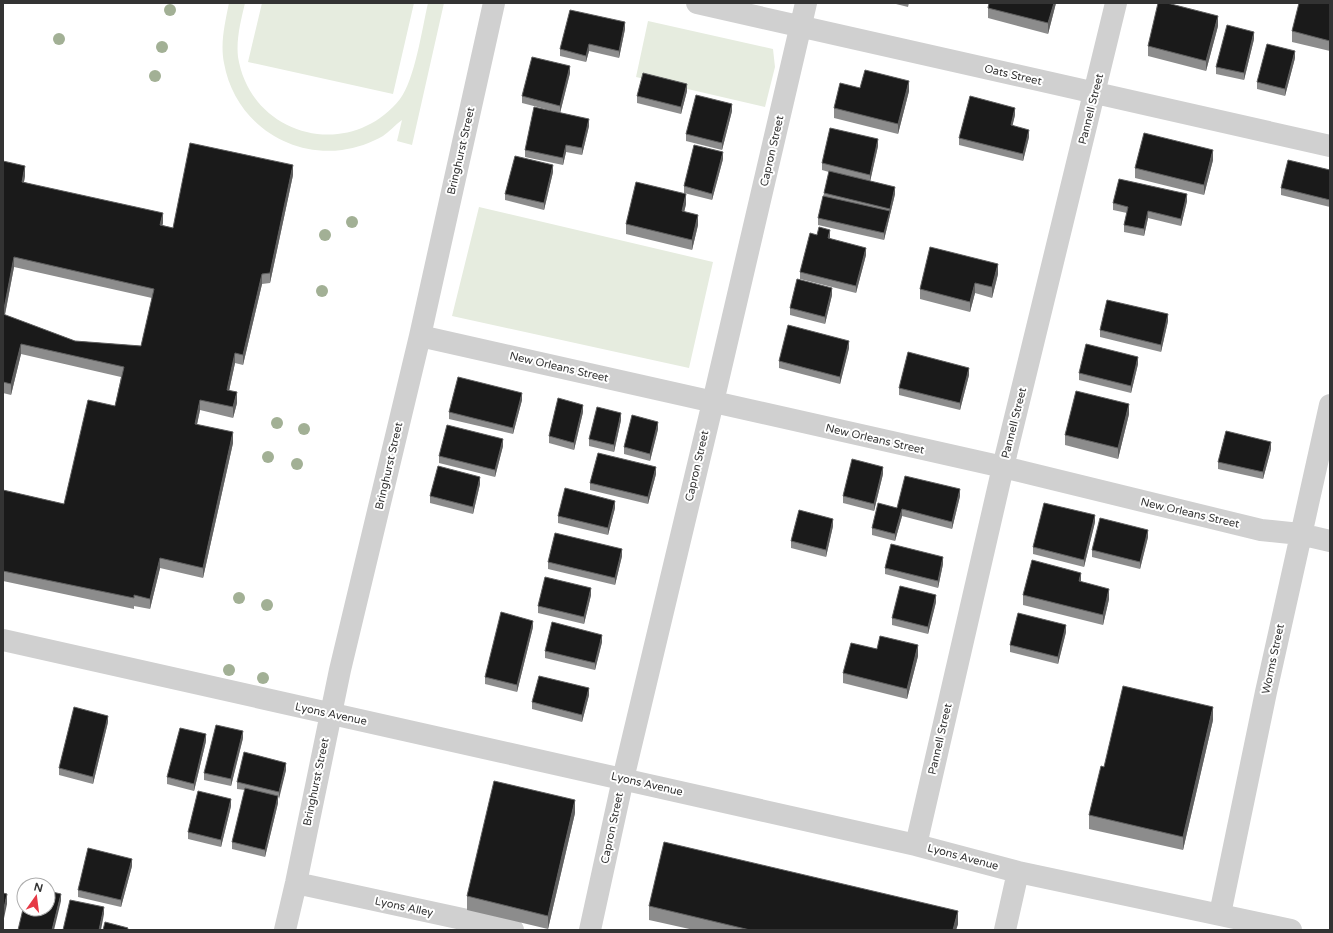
<svg xmlns="http://www.w3.org/2000/svg" width="1333" height="933" viewBox="0 0 1333 933" font-family="'Varela Round',sans-serif">
<rect width="100%" height="100%" fill="#fff"/>
<!-- grass -->
<path fill="#e6ecdf" d="M229 3H245C241 20 236 39 238 57 251 137 350 162 400 99 415 79 422 29 428 3H444L412 145 397 141 402 120C395 125 389 132 383 136 371 143 356 148 342 150 286 157 234 120 224 63 220 43 225 23 229 3Z
M262 3H414L393 94 248 62Z
M648 21 773 49 775 67 765 107 636 77Z
M479 207 713 262 689 368 452 316Z"/>
<g fill="none" stroke-linecap="round" stroke-linejoin="round">
<!-- minor -->
<path stroke="#d0d0d0" stroke-width="22" d="M697 3 1330 146
M420 336 1003 467 1261 530 1300 534 1330 541
M3 640 916 845 1018 872 1291 930
M916 845 1003 467 1116 3
M296 883 513 930
M1220 914 1266 692 1330 405
M285 930 296 883 340 670 420 336 494 3
M590 930 623 779 713 402 806 3
M1005 930 1018 872"/>
</g>
<!-- trees -->
<g fill="#a2b095">
<circle cx="170" cy="10" r="6"/>
<circle cx="59" cy="39" r="6"/>
<circle cx="162" cy="47" r="6"/>
<circle cx="155" cy="76" r="6"/>
<circle cx="352" cy="222" r="6"/>
<circle cx="325" cy="235" r="6"/>
<circle cx="322" cy="291" r="6"/>
<circle cx="277" cy="423" r="6"/>
<circle cx="304" cy="429" r="6"/>
<circle cx="268" cy="457" r="6"/>
<circle cx="297" cy="464" r="6"/>
<circle cx="239" cy="598" r="6"/>
<circle cx="267" cy="605" r="6"/>
<circle cx="229" cy="670" r="6"/>
<circle cx="263" cy="678" r="6"/>
</g>
<!-- wall -->
<path fill="#8c8c8c" fill-rule="evenodd" d="M892 3H909L908 7Z
M1056 3 1048 34 988 18V8Z
M1330 3V51L1292 42V31Z
M1218 26 1206 71 1148 56V46Z
M625 29 619 58 589 51 586 62 560 56V49Z
M1254 39 1244 80 1216 74V67Z
M1295 58 1285 96 1257 89V82Z
M570 73 560 113 589 126 582 155 566 152 563 165 525 157V150L557 112 522 103V96Z
M860 88 909 91 898 134 834 118V108Z
M687 91 681 114 637 103V96Z
M732 111 722 150 686 141V134Z
M1015 115 1012 126 1029 137 1023 161 959 145V138Z
M878 146 870 181 895 194 884 240 818 225V218L829 172 822 170V163Z
M723 159 712 200 684 193V186Z
M1213 160 1204 195 1135 178V168Z
M3 161 25 176 24 182 163 223 162 225 173 228 293 175 270 283 262 284 243 365 235 363 229 391 237 403 233 418 200 410 197 424 233 443 203 578 160 568 150 609 134 606V609L3 581V490L64 504 115 406 121 377 21 354 11 395 3 393ZM14 267 152 298 141 346 75 341 5 315Z
M1330 170V207L1281 195V188Z
M553 172 544 210 505 200V194Z
M1187 201 1181 226 1148 218 1144 236 1124 232V225L1127 213 1113 210V203Z
M686 204 684 212 698 225 692 250 626 234V224Z
M817 235 830 237 829 239 866 255 856 293 800 279V272Z
M998 274 992 298 975 293 970 312 920 299V289Z
M832 295 825 324 790 315V308Z
M1168 321 1161 352 1100 337V330Z
M849 348 840 384 779 368V361Z
M1138 364 1131 393 1079 380V373Z
M969 375 960 410 899 395V388Z
M522 400 513 434 449 419V412Z
M583 412 574 450 549 443V436Z
M1129 414 1118 459 1065 445V435Z
M621 420 614 452 589 446V439Z
M658 429 650 461 624 454V447Z
M503 446 495 477 439 463V456Z
M1271 449 1263 479 1218 469V462Z
M656 474 648 504 590 490V483Z
M883 474 874 511 843 503V496Z
M480 484 473 514 430 503V496Z
M960 496 952 529 902 516 895 541 872 535V528L897 508Z
M615 508 608 535 558 523V516Z
M1095 522 1084 567 1033 554V547Z
M833 526 826 557 791 548V541Z
M1148 537 1140 569 1092 557V550Z
M622 556 615 585 548 569V562Z
M943 564 938 588 885 574V568Z
M1081 582 1109 599 1103 625 1023 605V595Z
M591 595 584 624 538 613V606Z
M936 602 928 634 892 625V618Z
M533 627 517 692 485 684V677Z
M1066 632 1058 664 1010 652V645Z
M602 642 595 670 545 658V651Z
M877 649 918 656 907 699 843 683V673Z
M589 695 582 722 532 709V702Z
M1213 720 1183 850 1089 829V815Z
M108 722 93 784 59 775V768Z
M243 738 231 786 204 780V773Z
M206 741 194 791 167 784V777Z
M286 770 278 799V803L265 857 232 849V842L245 790 237 789V782Z
M231 806 221 847 188 839V832Z
M575 813 548 929 467 910V896Z
M132 866 121 907 78 897V890Z
M649 906 958 924 956 930H694L649 920Z"/>
<!-- shaded-wall -->
<path fill="#5f5f5f" d="M1054 3H1056L1048 34V23Z
M1218 16V26L1206 71V61Z
M625 22V29L619 58V51Z
M1254 32V39L1244 80V73Z
M589 44V51L586 62V56Z
M1295 51V58L1285 96V89Z
M570 66V73L560 113V106Z
M909 81V91L898 134V124Z
M687 84V91L681 114V107Z
M732 104V111L722 150V143Z
M1015 108V115L1011 132V125Z
M589 119V126L582 155V148Z
M1029 130V137L1023 161V154Z
M878 139V146L870 182V175Z
M566 145V152L563 165V158Z
M1213 150V160L1204 195V185Z
M723 152V159L712 200V194Z
M293 165V175L270 283V273Z
M553 165V172L544 210V203Z
M25 166V176L22 192V182Z
M895 187V194L884 240V233Z
M686 194V204L682 221V211Z
M1187 194V201L1181 226V219Z
M1148 211V218L1144 236V229Z
M163 213V223L160 235V225Z
M698 215V225L692 250V240Z
M830 230V237L828 245V238Z
M866 248V255L856 293V286Z
M14 257V267L3 324V314Z
M998 264V274L992 298V287Z
M262 274V284L243 365V355Z
M975 283V293L970 312V302Z
M832 288V295L825 324V317Z
M1168 314V321L1161 352V345Z
M849 341V348L840 384V377Z
M21 344V354L11 395V384Z
M235 353V363L227 400V390Z
M1138 357V364L1131 393V386Z
M969 368V375L960 410V403Z
M237 392V403L233 418V407Z
M522 393V400L513 434V428Z
M200 400V410L195 434V424Z
M1129 404V414L1118 459V448Z
M583 405V412L574 450V443Z
M621 413V420L614 452V445Z
M658 422V429L650 461V454Z
M233 432V443L203 578V568Z
M503 439V446L495 477V470Z
M1271 442V449L1263 479V472Z
M656 467V474L648 504V497Z
M883 467V474L874 511V504Z
M480 477V484L473 514V507Z
M960 489V496L952 529V522Z
M615 501V508L608 535V528Z
M902 509V516L895 541V534Z
M1095 515V522L1084 567V560Z
M833 519V526L826 557V550Z
M1148 530V537L1140 569V562Z
M622 549V556L615 585V578Z
M943 557V564L938 588V581Z
M160 558V568L150 609V599Z
M1081 573V583L1079 581Z
M591 588V595L584 624V617Z
M1109 589V599L1103 625V615Z
M936 595V602L928 634V627Z
M533 621V627L517 692V685Z
M1066 625V632L1058 664V657Z
M602 635V642L595 670V663Z
M918 645V656L907 699V689Z
M589 688V695L582 722V715Z
M1213 707V720L1183 850V837Z
M108 716V722L93 784V777Z
M243 731V738L231 786V779Z
M206 734V741L194 791V784Z
M286 763V770L279 799V792Z
M278 796V803L265 857V850Z
M231 799V806L221 847V840Z
M575 800V813L548 929V916Z
M132 859V866L121 907V900Z
M7 894V904L3 923V913Z
M61 894V901L54 930H52Z
M104 907V914L101 930H99Z
M958 911V924L956 930H953Z"/>
<!-- building -->
<path fill="#1a1a1a" stroke="#5f5f5f" fill-rule="evenodd" d="M989 3H1054L1048 23 988 8Z
M1158 3H1167L1218 16 1206 61 1148 46Z
M1299 3H1330V41L1292 31Z
M570 10 625 22 619 51 589 44 586 56 560 49Z
M1227 25 1254 32 1244 73 1216 67Z
M1267 44 1295 51 1285 89 1257 82Z
M532 57 570 66 560 106 522 96Z
M865 70 909 81 898 124 834 108 840 83 860 88Z
M643 73 687 84 681 107 637 96Z
M696 95 732 104 722 143 686 134Z
M970 96 1015 108 1011 125 1029 130 1023 154 959 138Z
M534 107 589 119 582 148 566 145 563 158 525 150Z
M830 128 878 139 870 175 822 163Z
M1144 133 1213 150 1204 185 1135 168Z
M190 143 293 165 270 273 262 274 243 355 235 353 227 390 237 392 233 407 200 400 195 424 233 432 203 568 160 558 150 599 134 595V598L3 571V490L64 504 88 400 115 406 124 367 21 344 11 384 3 382V161L25 166 22 182 163 213 160 225 173 228ZM14 257 154 289 141 346 75 341 3 314Z
M694 145 723 152 712 194 684 186Z
M515 156 553 165 544 203 505 194Z
M1288 160 1330 170V200L1281 188Z
M829 171 895 187 890 209 824 193Z
M1119 179 1187 194 1181 219 1148 211 1144 229 1124 225 1128 207 1113 203Z
M636 182 686 194 682 211 698 215 692 240 626 224Z
M823 196 890 211 884 233 818 218Z
M819 227 830 230 828 238 866 248 856 286 800 272 810 233 817 235Z
M930 247 998 264 992 287 975 283 970 302 920 289Z
M797 279 832 288 825 317 790 308Z
M1107 300 1168 314 1161 345 1100 330Z
M788 325 849 341 840 377 779 361Z
M1086 344 1138 357 1131 386 1079 373Z
M908 352 969 368 960 403 899 388Z
M458 377 522 393 513 428 449 412Z
M1076 391 1129 404 1118 448 1065 435Z
M558 398 583 405 574 443 549 436Z
M597 407 621 413 614 445 589 439Z
M632 415 658 422 650 454 624 447Z
M447 425 503 439 495 470 439 456Z
M1226 431 1271 442 1263 472 1218 462Z
M598 453 656 467 648 497 590 483Z
M852 459 883 467 874 504 843 496Z
M438 466 480 477 473 507 430 496Z
M905 476 960 489 952 522 902 509 895 534 872 528 878 503 897 508Z
M565 488 615 501 608 528 558 516Z
M1044 503 1095 515 1084 560 1033 547Z
M799 510 833 519 826 550 791 541Z
M1100 518 1148 530 1140 562 1092 550Z
M555 533 622 549 615 578 548 562Z
M891 544 943 557 938 581 885 568Z
M1032 560 1081 573 1079 581 1109 589 1103 615 1023 595Z
M545 577 591 588 584 617 538 606Z
M900 586 936 595 928 627 892 618Z
M501 612 533 621 517 685 485 677Z
M1018 613 1066 625 1058 657 1010 645Z
M552 622 602 635 595 663 545 651Z
M880 636 918 645 907 689 843 673 851 643 877 649Z
M539 676 589 688 582 715 532 702Z
M1123 686 1213 707 1183 837 1089 815 1101 766 1104 767Z
M74 707 108 716 93 777 59 768Z
M216 725 243 731 231 779 204 773Z
M180 728 206 734 194 784 167 777Z
M244 752 286 763 279 792 237 782Z
M494 781 575 800 548 916 467 896Z
M245 788 278 796 265 850 232 842Z
M198 791 231 799 221 840 188 832Z
M664 842 958 911 953 930H750L649 906Z
M88 848 132 859 121 900 78 890Z
M48 891 61 894 52 930H18L24 905V909H48Z
M3 893 7 894 3 913Z
M70 900 104 907 99 930H63Z
M105 922 128 928 127 930H103Z"/>
<g text-anchor="middle" dominant-baseline="central" stroke-width="4" stroke-linejoin="round" paint-order="stroke">
<!-- street labels -->
<g font-size="11" fill="#333" stroke="#fff">
<text transform="translate(1013 75) rotate(13)">Oats Street</text>
<text transform="translate(1091 109) rotate(-76)">Pannell Street</text>
<text transform="translate(461 151) rotate(-77)">Bringhurst Street</text>
<text transform="translate(772 151) rotate(-77)">Capron Street</text>
<text transform="translate(559 367) rotate(13)">New Orleans Street</text>
<text transform="translate(1014 423) rotate(-76)">Pannell Street</text>
<text transform="translate(875 439) rotate(13)">New Orleans Street</text>
<text transform="translate(389 466) rotate(-77)">Bringhurst Street</text>
<text transform="translate(697 466) rotate(-77)">Capron Street</text>
<text transform="translate(1190 513) rotate(13)">New Orleans Street</text>
<text transform="translate(1273 659) rotate(-78)">Worms Street</text>
<text transform="translate(331 714) rotate(12)">Lyons Avenue</text>
<text transform="translate(940 739) rotate(-77)">Pannell Street</text>
<text transform="translate(316 782) rotate(-78)">Bringhurst Street</text>
<text transform="translate(647 784) rotate(13)">Lyons Avenue</text>
<text transform="translate(612 828) rotate(-78)">Capron Street</text>
<text transform="translate(963 857) rotate(15)">Lyons Avenue</text>
<text transform="translate(404 907) rotate(12)">Lyons Alley</text>
</g>
</g>
<!-- border -->
<rect width="1333" height="933" fill="none" stroke="#333333" stroke-width="8"/>
<!-- north arrow -->
<g transform="translate(36 897) rotate(14)"><circle r="19" fill="#ffffff" stroke="#adadad"/>
<path d="M0-3L7 15L0 10L-7 15Z" fill="#e63946"/>
<text y="-6" font-size="11" font-weight="bold" text-anchor="middle" fill="#333333">N</text>
</g>
</svg>
